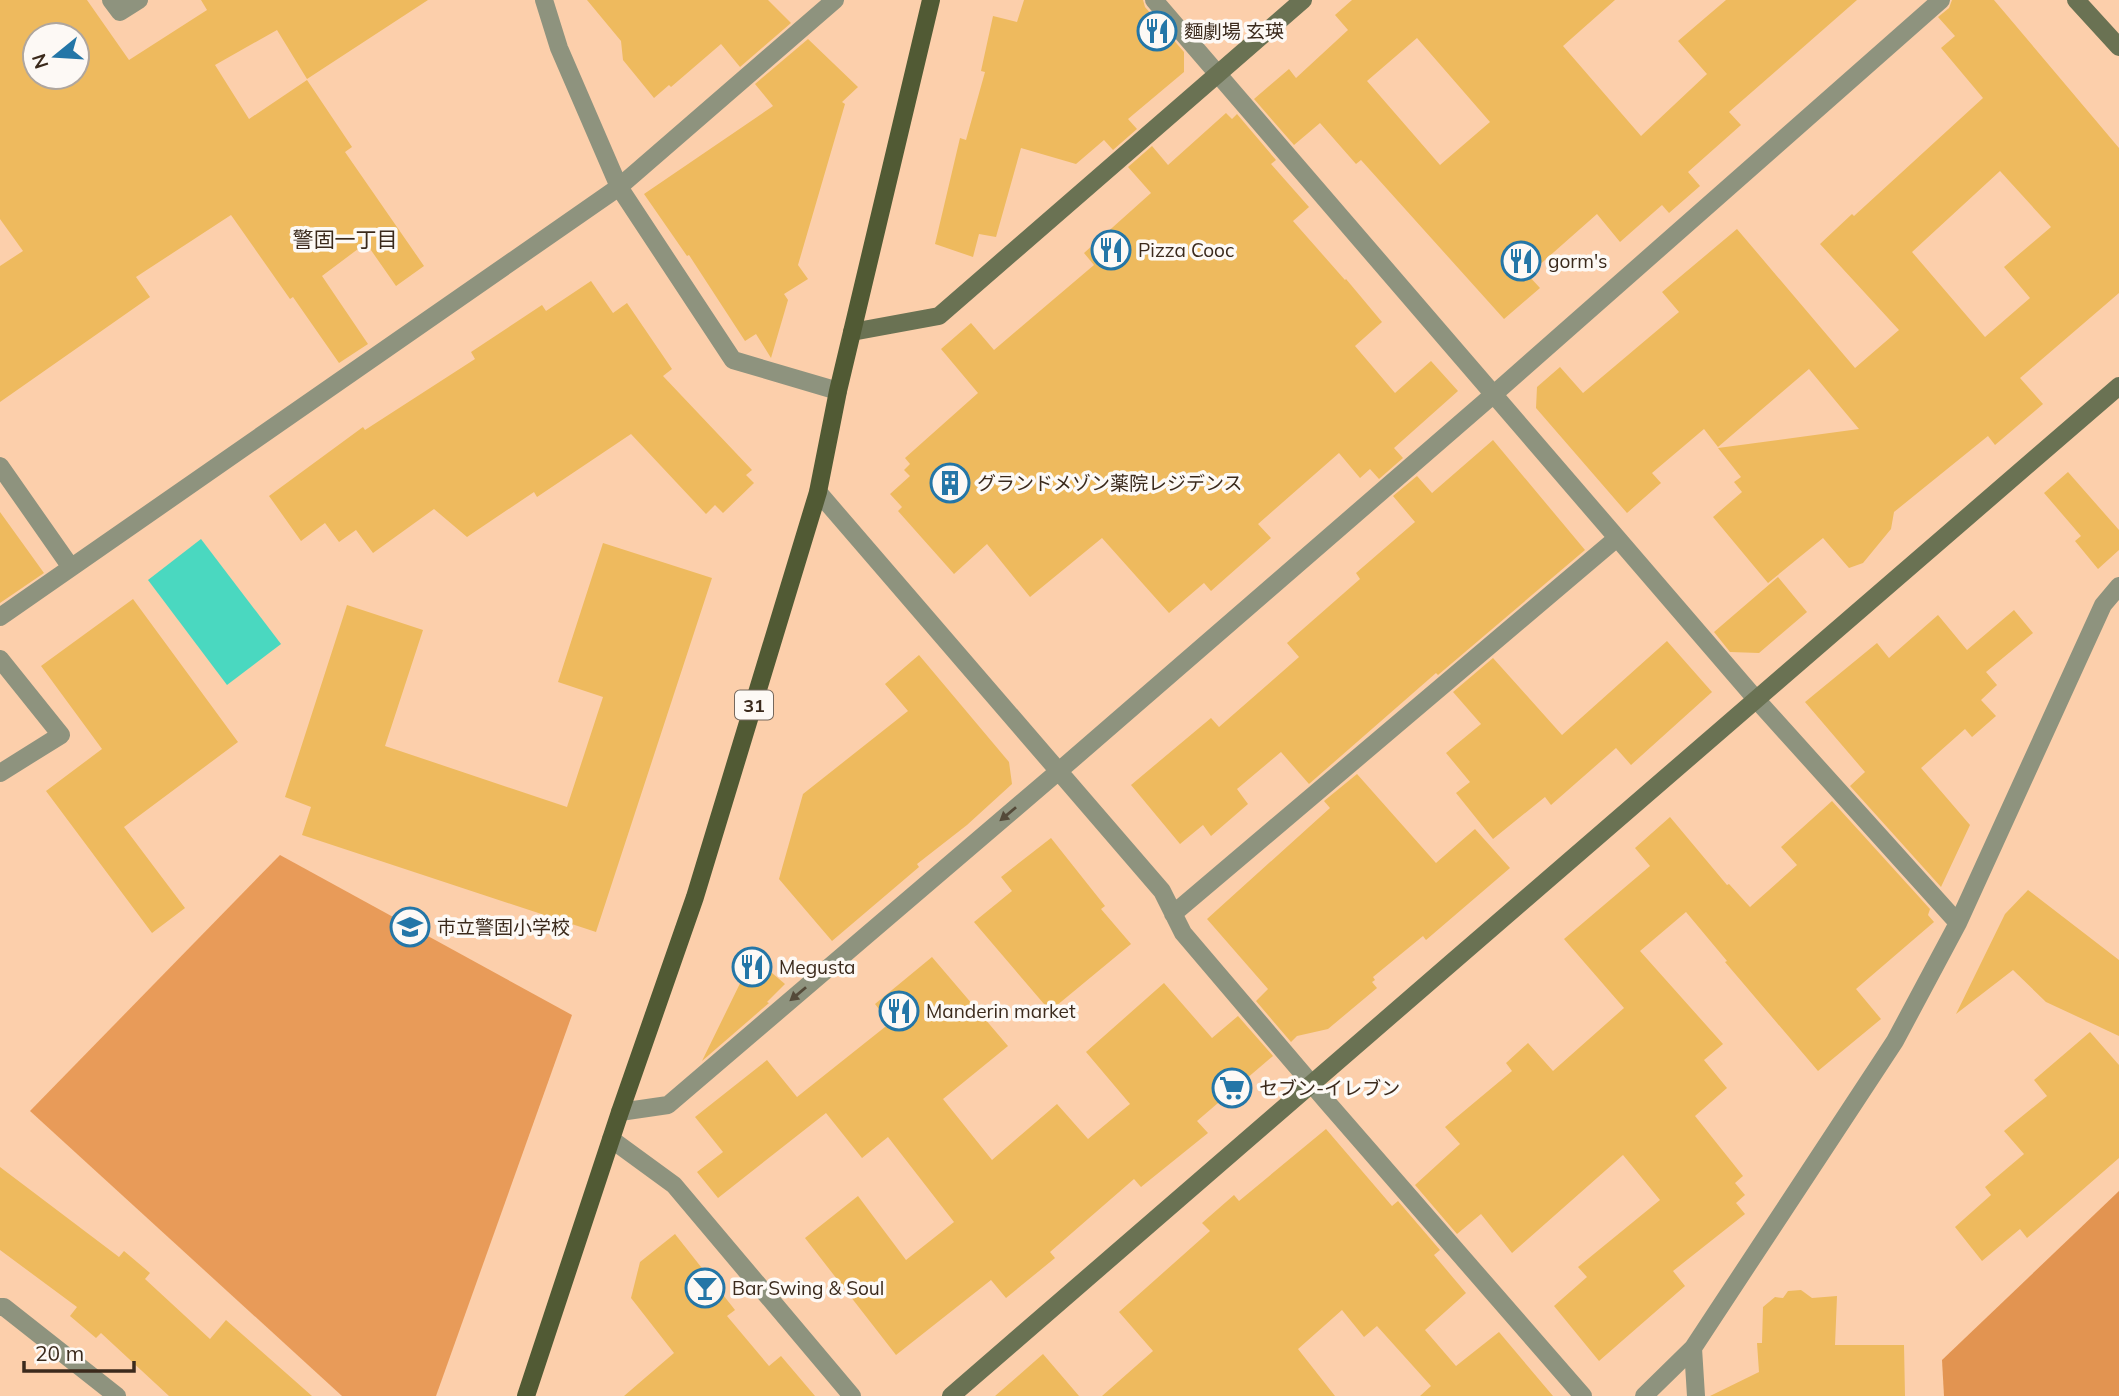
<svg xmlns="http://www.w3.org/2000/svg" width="2119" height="1396" viewBox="0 0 2119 1396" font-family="Mulish,'Noto Sans JP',sans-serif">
<rect width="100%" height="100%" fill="#fccfab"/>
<!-- green -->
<path fill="#e89b59" d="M280 855 572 1015 436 1396H342L30 1111Z"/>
<!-- forest -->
<path fill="#e29451" d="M2119 1191V1396H1944L1942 1360Z"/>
<!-- water -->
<path fill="#4ad8c0" d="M201 539 281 644 227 685 148 580Z"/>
<!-- building -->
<path fill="#eeba5e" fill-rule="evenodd" d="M0 0H87L129 60 207 10 201 0H428L307 79 277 30 215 65 249 119 307 80 352 147 345 152 424 266 396 286 366 243 322 276 368 344 339 363 293 297 290 299 231 215 136 277 150 297 0 402V266L23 251 0 219ZM35 35H77V77H35Z
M587 0H768L791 23 740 67 721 44 671 87 669 85 654 98 623 60 621 41Z
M1024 0H1143L1145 7 1184 52V72L1128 119 1137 129 1113 150 1104 140 1076 164 1021 148 996 237 979 234 973 257 935 244 960 138 966 140 985 72 981 71 993 16 1017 22Z
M1352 0H1615L1563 46 1641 136 1707 74 1678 41 1726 0H1857L1729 112 1741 125 1688 172 1700 186 1669 213 1662 205 1620 242 1597 214 1528 275 1540 288 1504 319 1361 160 1356 164 1320 123 1294 145 1254 99 1289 69 1296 78 1348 30 1335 15ZM1417 38 1490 122 1440 165 1367 81Z
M1952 0H1994L2119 148V293L2020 378 2043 404 1995 445 1988 436 1894 512 1891 529 1863 563 1849 568 1823 538 1768 583 1713 517 1742 492 1734 482 1741 477 1718 448 1859 429 1809 369 1718 447 1704 429 1652 473 1661 483 1627 513 1536 408 1537 387 1560 367 1583 393 1679 312 1662 292 1737 229 1855 368 1899 330 1820 244 1852 214 1854 216 1983 98 1941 48 1955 36 1938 17 1949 8ZM2000 171 2051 227 2004 267 2030 298 1985 337 1912 252Z
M808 39 858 87 842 102 845 104 798 265 808 279 784 294 788 300 771 358 756 334 745 341 689 255 687 256 644 194 773 106 755 84Z
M1226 113 1232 119 1237 114 1276 160 1271 164 1309 207 1293 221 1345 280 1346 279 1382 322 1355 346 1395 393 1431 361 1458 391 1394 448 1403 458 1379 479 1370 469 1360 478 1339 453 1258 524 1271 538 1211 591 1204 583 1169 613 1102 538 1030 597 987 544 954 574 898 511 902 507 890 494 910 476 904 470 910 464 905 458 978 393 941 349 971 323 994 350 1094 265 1084 253 1151 193 1128 167 1152 146 1168 165Z
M591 281 613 313 627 303 672 369 663 376 752 470 746 475 754 483 723 513 715 505 706 514 631 434 537 497 534 492 467 537 434 509 373 553 356 530 339 542 325 523 301 541 269 496 363 427 365 430 475 359 471 352 542 305 546 311Z
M1493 440 1585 550 1438 675 1436 673 1309 784 1281 752 1237 789 1248 804 1211 836 1203 825 1180 844 1131 785 1211 718 1219 727 1299 657 1287 643 1360 579 1356 573 1415 522 1393 496 1417 476 1432 493Z
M2068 472 2119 530V550L2098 569 2075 541 2081 536 2044 493Z
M0 512 44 573 0 603Z
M603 543 712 578 596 932 302 835 311 807 285 797 347 605 423 630 385 746 567 807 603 697 558 682Z
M1778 577 1807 612 1759 653 1730 652 1714 632Z
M133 599 238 742 124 827 185 908 152 933 46 791 102 749 41 666Z
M2014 610 2033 633 1986 672 1997 685 1981 700 1996 716 1972 737 1965 729 1921 768 1970 825 1941 887 1850 786 1865 772 1805 702 1877 643 1889 658 1938 615 1967 650Z
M1667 641 1712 692 1631 765 1616 748 1551 805 1545 797 1493 839 1456 793 1470 782 1446 753 1481 724 1453 692 1493 658 1562 735Z
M919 655 1009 762 1012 784 967 825 917 864 919 867 832 941 779 879 803 794 908 711 885 684Z
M1357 774 1436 863 1475 829 1510 868 1426 940 1423 936 1373 977 1375 980 1372 982 1377 988 1328 1029 1297 1036 1291 1042 1256 1001 1268 989 1207 919 1330 808 1324 801Z
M1832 801 1930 909 1928 915 1934 922 1856 989 1881 1019 1818 1071 1725 962 1727 961 1686 912 1640 951 1723 1044 1704 1060 1727 1088 1695 1116 1743 1176 1735 1183 1745 1195 1736 1203 1745 1214 1673 1271 1685 1286 1599 1361 1554 1306 1587 1277 1578 1267 1660 1200 1623 1155 1512 1253 1481 1214 1457 1234 1415 1185 1460 1144 1445 1127 1512 1071 1506 1063 1528 1043 1553 1071 1624 1008 1564 939 1650 866 1635 848 1670 817 1727 885 1729 884 1750 907 1797 865 1781 847Z
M1051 838 1105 906 1101 909 1131 944 1050 1011 974 922 1012 891 1001 877Z
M2028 890 2119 960V1036L2046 1002 2013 970 1956 1014 2005 914Z
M753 957 785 984 767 1002 769 1003 702 1061Z
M932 957 1008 1046 943 1099 992 1160 1057 1104 1088 1139 1130 1104 1086 1052 1164 983 1212 1038 1238 1016 1273 1056 1197 1121 1208 1133 1141 1187 1134 1179 1050 1252 1055 1258 1006 1298 991 1280 896 1355 805 1238 858 1196 906 1260 954 1222 888 1137 862 1158 826 1113 718 1198 697 1172 723 1152 695 1117 767 1060 797 1097 890 1023 875 1004Z
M2090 1032 2119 1065V1158L2027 1238 2020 1229 1982 1261 1955 1227 1991 1195 1985 1187 2024 1154 2004 1131 2047 1096 2034 1080Z
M1326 1129 1392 1206 1398 1201 1440 1250 1434 1255 1466 1293 1425 1330 1456 1366 1499 1332 1553 1396H1420L1431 1386 1377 1326 1364 1337 1342 1310 1298 1349 1335 1396H1102L1153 1351 1119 1312 1210 1231 1202 1223 1234 1195 1239 1201Z
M0 1167 119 1257 124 1251 150 1273 145 1279 210 1339 226 1320 312 1396H169L101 1333 96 1338 70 1316 77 1307 0 1250Z
M675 1234 735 1310 727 1316 769 1366 781 1356 815 1396H624L674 1353 631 1298 640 1262Z
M1801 1290 1812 1298 1837 1296 1835 1345H1904L1905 1396H1710L1759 1372 1757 1343H1762L1763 1307 1775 1297 1783 1298 1788 1291Z
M1043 1354 1079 1396H995Z"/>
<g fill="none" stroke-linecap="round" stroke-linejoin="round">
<!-- street -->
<path stroke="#8e937e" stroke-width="18" d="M111 0 120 12 139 0
M544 0 559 48 619 187 733 360 838 391
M1154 0 1755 698 1958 923
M0 466 70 566
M818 492 1162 891 1183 933 1327 1102 1583 1396
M0 617 619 187 835 0
M0 659 61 735 0 773
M1173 914 1617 538
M620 1112 668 1105 1060 770 1494 394 1941 0
M611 1139 674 1185 852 1396
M0 1307H4L117 1396
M1644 1396 1693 1348
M1696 1396 1693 1348 1895 1041 1958 923 2103 605 2119 586"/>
<!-- secondary -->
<path stroke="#6a7253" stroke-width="18" d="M2076 0 2119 47
M852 332 939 316 1303 0
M951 1396C1341 1060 1728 721 2119 386"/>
<!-- primary -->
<path stroke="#515a34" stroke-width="18" d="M526 1396 620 1112 695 897 818 492 838 391 931 0"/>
</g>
<!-- one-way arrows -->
<defs><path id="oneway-solid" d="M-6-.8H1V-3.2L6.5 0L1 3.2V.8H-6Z" transform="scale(1.75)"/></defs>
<g fill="#544a39">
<use href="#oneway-solid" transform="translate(1008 814) rotate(140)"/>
<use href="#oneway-solid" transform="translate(798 994) rotate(140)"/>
</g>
<!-- icons -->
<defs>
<symbol id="restaurant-ring" viewBox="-11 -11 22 22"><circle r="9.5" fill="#fdf9f5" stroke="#2476a7" stroke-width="1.5"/><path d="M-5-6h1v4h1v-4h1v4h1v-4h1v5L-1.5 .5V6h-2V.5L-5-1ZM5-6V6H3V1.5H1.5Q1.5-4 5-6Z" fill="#2476a7"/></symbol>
<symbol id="building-ring" viewBox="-11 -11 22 22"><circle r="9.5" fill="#fdf9f5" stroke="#2476a7" stroke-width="1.5"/><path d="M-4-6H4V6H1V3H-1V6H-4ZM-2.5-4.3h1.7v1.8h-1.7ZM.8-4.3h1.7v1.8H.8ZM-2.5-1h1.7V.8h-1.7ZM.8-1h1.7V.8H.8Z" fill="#2476a7"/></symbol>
<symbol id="school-ring" viewBox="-11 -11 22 22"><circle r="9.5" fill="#fdf9f5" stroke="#2476a7" stroke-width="1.5"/><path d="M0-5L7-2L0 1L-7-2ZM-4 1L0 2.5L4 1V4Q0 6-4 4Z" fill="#2476a7"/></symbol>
<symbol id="supermarket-ring" viewBox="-11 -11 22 22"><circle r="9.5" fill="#fdf9f5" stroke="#2476a7" stroke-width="1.5"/><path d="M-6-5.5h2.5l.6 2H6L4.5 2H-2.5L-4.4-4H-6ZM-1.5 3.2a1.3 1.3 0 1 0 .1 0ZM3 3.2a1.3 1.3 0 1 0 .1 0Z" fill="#2476a7"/></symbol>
<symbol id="bar-ring" viewBox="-11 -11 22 22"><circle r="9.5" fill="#fdf9f5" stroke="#2476a7" stroke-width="1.5"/><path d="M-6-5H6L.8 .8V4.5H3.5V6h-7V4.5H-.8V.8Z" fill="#2476a7"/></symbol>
</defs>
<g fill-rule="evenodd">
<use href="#restaurant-ring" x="1135" y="9" width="44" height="44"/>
<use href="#restaurant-ring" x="1089" y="228" width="44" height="44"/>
<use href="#restaurant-ring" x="1499" y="239" width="44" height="44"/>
<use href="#building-ring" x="928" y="461" width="44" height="44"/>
<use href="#school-ring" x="388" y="905" width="44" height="44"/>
<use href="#restaurant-ring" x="730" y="945" width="44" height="44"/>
<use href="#restaurant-ring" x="877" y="989" width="44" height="44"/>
<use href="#supermarket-ring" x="1210" y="1066" width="44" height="44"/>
<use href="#bar-ring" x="683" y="1266" width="44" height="44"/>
</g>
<g text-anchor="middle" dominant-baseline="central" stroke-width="7" stroke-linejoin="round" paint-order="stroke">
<!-- shield labels -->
<rect fill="#fdf9f5" stroke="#75685d" stroke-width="2" x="735" y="690.5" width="38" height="29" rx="5"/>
<g font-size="18" font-weight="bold" fill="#3b2a1c">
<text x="754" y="705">31</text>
</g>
<!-- poi labels -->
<g font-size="19" fill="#3b2a1c" stroke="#fdf9f5" text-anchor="start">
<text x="1184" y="31">麵劇場 玄瑛</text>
<text x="1138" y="250">Pizza Cooc</text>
<text x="1548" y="261">gorm's</text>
<text x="977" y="483">グランドメゾン薬院レジデンス</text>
<text x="437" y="927">市立警固小学校</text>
<text x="779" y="967">Megusta</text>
<text x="926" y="1011">Manderin market</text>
<text x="1259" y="1088">セブン-イレブン</text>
<text x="732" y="1288">Bar Swing &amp; Soul</text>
</g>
<!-- neighbourhood labels -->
<g font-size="21" fill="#3b2a1c" stroke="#fdf9f5">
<text x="345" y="239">警固一丁目</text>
</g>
</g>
<!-- north arrow -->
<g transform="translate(56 56) rotate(252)"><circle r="33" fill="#fdf9f5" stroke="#afa69e" stroke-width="2"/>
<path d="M0-5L12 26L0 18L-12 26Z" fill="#2476a7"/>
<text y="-10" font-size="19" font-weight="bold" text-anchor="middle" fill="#3b2a1c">N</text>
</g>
<!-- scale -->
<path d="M24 1361v10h110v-10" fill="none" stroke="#3b2a1c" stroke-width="3.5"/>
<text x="35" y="1361" font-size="21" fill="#3b2a1c" stroke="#fdf9f5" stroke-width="5" paint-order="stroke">20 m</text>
</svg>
